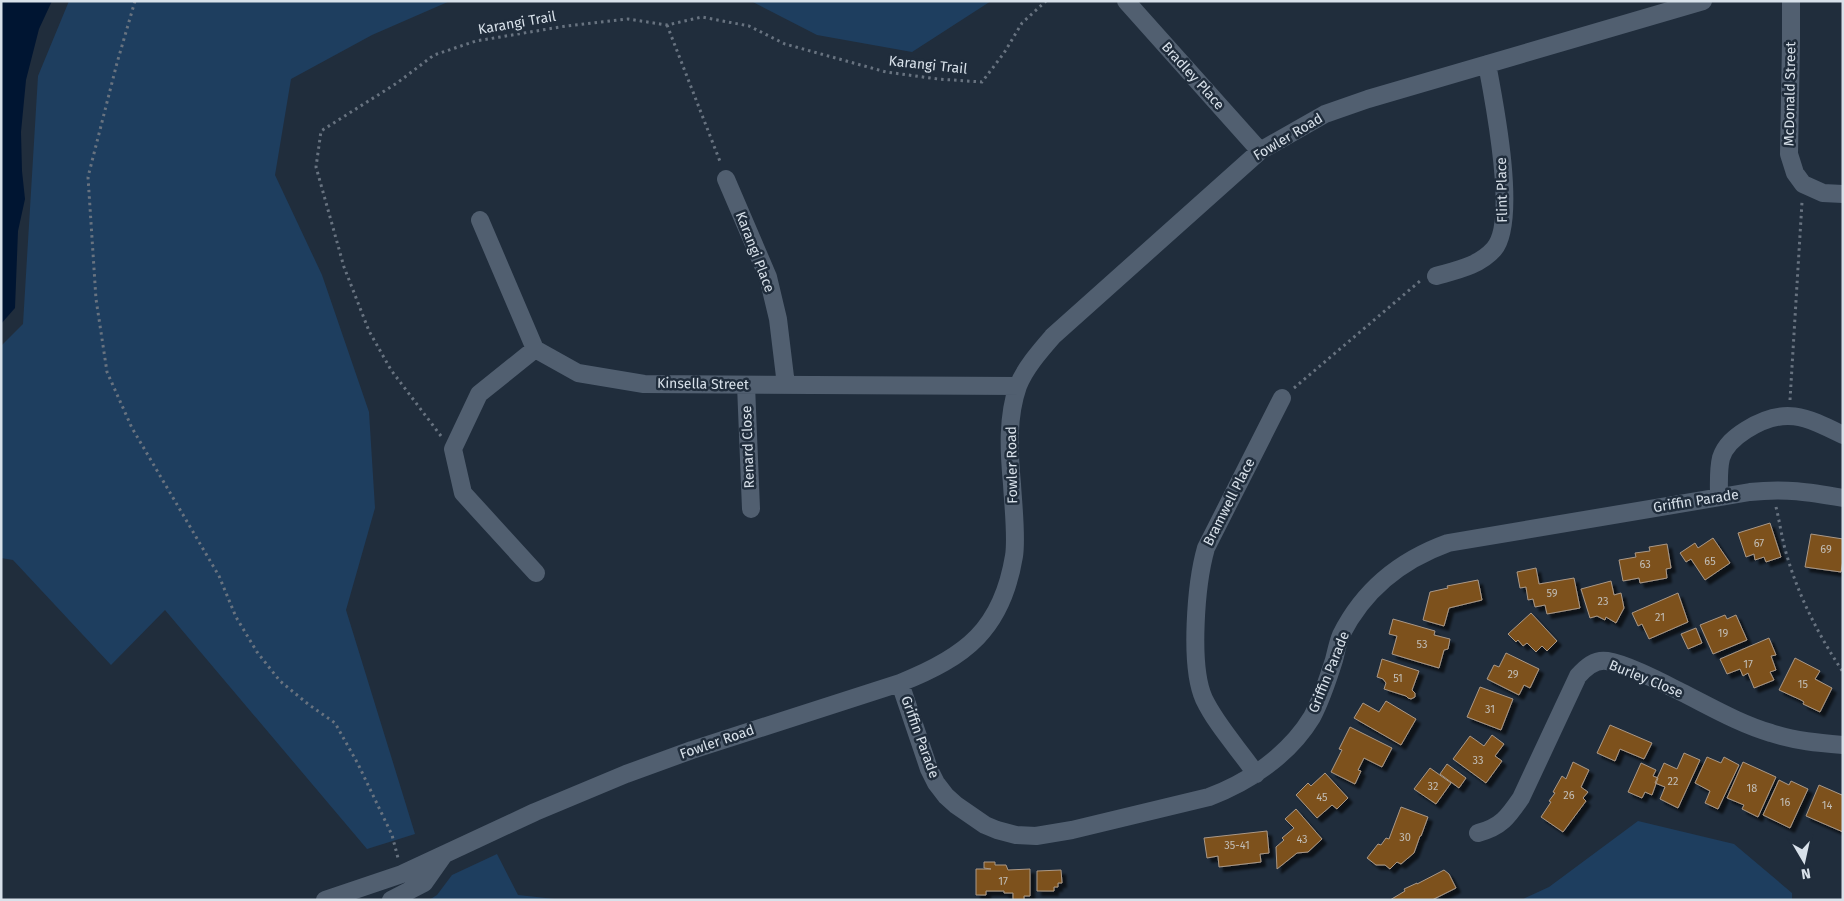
<svg xmlns="http://www.w3.org/2000/svg" width="1844" height="901" viewBox="0 0 1844 901" font-family="'Fira Sans',sans-serif">
<defs>
<filter id="shadow"><feDropShadow dx="4.5" dy="4.5" stdDeviation="1" flood-color="#0009"/></filter>
</defs>
<rect width="100%" height="100%" fill="#202d3c"/>
<!-- green -->
<path fill="#1e3e5f" d="M69 1H450L372 35 291 79 275 175 322 275 369 412 375 508 346 610 415 834 367 849 165 610 111 665 13 560 1 558V346L23 324 38 76Z
M751 1H991L912 52 817 35Z
M1638 821 1734 844 1792 893V900H1521L1549 887Z
M497 854 518 895 564 900H429L437 895 452 875Z"/>
<!-- water -->
<path fill="#001532" d="M1 1H52L39 29 26 80 21 132 22 171 25 199 18 231 15 308 1 324Z"/>
<!-- building -->
<path fill="#7d511b" stroke="#aa9887" filter="url(#shadow)" d="M1770 523 1781 557 1766 562 1764 557 1755 560 1754 554 1746 557 1738 533Z
M1811 534 1843 539V560L1841 572 1805 567Z
M1713 538 1730 563 1705 580 1691 559 1686 562 1680 553 1695 543 1698 548Z
M1667 544 1671 568 1666 569 1667 578 1640 583 1639 578 1623 581 1619 560 1636 557 1635 553 1650 551 1649 547Z
M1536 568 1539 584 1574 578 1580 608 1547 614 1545 605 1535 607 1533 599 1528 600 1526 587 1520 588 1517 572Z
M1478 580 1482 600 1449 608 1444 626 1423 620 1430 592 1448 588 1447 586Z
M1611 581 1614 595 1621 593 1624 608 1616 623 1606 617 1605 620 1597 616 1590 618 1581 589Z
M1678 593 1688 622 1649 639 1642 624 1638 626 1632 613Z
M1531 613 1557 641 1547 651 1542 646 1536 652 1527 643 1523 646 1518 640 1516 642 1508 634Z
M1725 615 1727 619 1736 615 1747 640 1713 654 1700 625Z
M1393 619 1435 631 1434 635 1450 639 1448 649 1444 650 1439 668 1392 654 1397 636 1389 634Z
M1696 628 1702 643 1688 649 1681 634Z
M1769 638 1776 655 1771 656 1776 670 1770 672 1774 680 1754 688 1748 673 1743 676 1740 669 1727 674 1720 659Z
M1506 653 1539 669 1530 688 1524 685 1519 695 1487 679 1494 665 1499 667Z
M1795 658 1820 671 1815 679 1832 688 1820 712 1803 704 1804 702 1801 700 1779 690Z
M1382 659 1419 671 1412 690 1415 693V697L1411 699 1408 698 1406 696 1384 689 1386 683 1383 679 1377 677Z
M1480 687 1513 699 1501 730 1467 717Z
M1386 701 1416 719 1401 745 1354 718 1363 703 1379 712Z
M1610 725 1652 743 1644 759 1620 749 1615 761 1597 753Z
M1350 727 1392 748 1382 767 1364 758 1358 770 1361 771 1355 784 1331 772 1342 750 1339 749Z
M1492 735 1504 744 1495 756 1502 761 1486 783 1453 759 1470 736 1484 746Z
M1684 753 1700 760 1678 808 1660 799 1665 787 1655 783 1664 763 1677 769Z
M1707 757 1721 763 1724 757 1739 765 1718 809 1705 803 1710 791 1695 783Z
M1573 762 1589 770 1581 787 1588 792 1583 798 1586 801 1563 832 1541 817 1551 802 1549 801 1555 793 1553 792 1562 776 1566 779Z
M1743 762 1776 777 1758 817 1742 809 1744 805 1727 798Z
M1641 763 1656 770 1653 776 1658 778 1652 795 1645 792 1642 798 1628 792Z
M1447 764 1466 778 1459 788 1440 774Z
M1430 768 1451 783 1436 804 1414 789Z
M1325 773 1348 798 1337 809 1332 805 1317 818 1296 795 1308 783 1311 786Z
M1779 780 1789 785 1791 781 1808 789 1790 828 1763 815Z
M1819 785 1842 795 1843 792V832L1806 816Z
M1401 807 1428 817 1421 836H1420L1414 853 1401 864 1397 862 1390 869 1385 865H1376L1367 858 1378 844 1381 845 1386 838 1389 839Z
M1296 809 1322 839 1308 852 1297 853 1277 869 1276 847 1284 840 1282 838 1294 828 1285 819Z
M1267 831 1269 853 1260 854 1261 862 1219 867 1218 856 1207 858 1204 838Z
M984 862H995V865H1006L1008 870 1030 869V896H1024V900H1013V893H1004V891H986V895H976V869H991L984 868Z
M1061 870 1062 883H1058V887H1054V891H1037V871Z
M1444 870 1449 874 1456 888 1432 900H1390L1405 891 1404 889 1417 883V884Z"/>
<g fill="none" stroke-linecap="round" stroke-linejoin="round">
<!-- path -->
<path stroke="#687380" stroke-width="3" stroke-dasharray="2.5 4" stroke-linecap="butt" d="M135 1 117 63 88 177 96 299 107 372 132 428 219 576 236 617 257 652 280 681 308 704 335 723 358 764 392 835 398 858
M667 25 721 164
M1294 388 1420 281
M1790 400 1802 202
M441 436 391 370 369 331 344 267 316 167 321 131 397 83 434 55 476 41 566 26 628 19 667 25 702 17 749 26 785 44 886 72 938 79 982 82 1004 53 1022 23 1046 1
M1776 507C1780 523 1782 540 1787 556 1799 597 1819 636 1843 672"/>
<!-- street -->
<path stroke="#515f70" stroke-width="18" d="M1126 1 1260 151
M1791 1V42L1789 154 1795 173 1803 184 1823 193 1843 194
M726 179 768 277 778 319 786 385
M480 220 535 349 578 373 644 384 1018 386
M1436 276C1457 270 1479 266 1494 249 1518 221 1494 101 1487 64
M535 349 479 394 453 449 463 493 536 573
M746 385 751 509
M1719 497C1719 484 1718 470 1721 458 1725 445 1735 437 1746 430 1784 406 1805 416 1843 435
M900 683 929 769 936 783 946 796 956 805 985 825 997 830 1016 835 1036 836 1072 830 1209 797C1249 782 1289 755 1312 717 1321 700 1328 679 1334 660 1336 652 1338 642 1341 635 1364 589 1401 560 1448 543L1750 492C1785 488 1809 492 1843 498
M1256 774C1239 749 1217 726 1204 699 1189 666 1196 583 1206 548L1282 398
M1478 833C1501 827 1508 817 1521 798L1578 676C1586 667 1595 659 1607 661 1627 664 1663 683 1681 692 1711 707 1740 724 1771 733 1795 741 1819 743 1843 745
M325 900 402 874 535 812 626 774 692 750 900 683C966 657 1002 629 1014 556 1017 537 1013 504 1012 484 1009 452 1007 417 1018 386 1025 368 1040 351 1053 336L1260 151 1325 114 1368 99 1703 1
M391 900 424 883 443 856"/>
</g>
<g text-anchor="middle" dominant-baseline="central" stroke-width="5" stroke-linejoin="round" paint-order="stroke">
<!-- number labels -->
<g font-size="11" fill="#c1bdb6">
<text x="1759" y="543">67</text>
<text x="1826" y="549">69</text>
<text x="1710" y="561">65</text>
<text x="1645" y="564">63</text>
<text x="1552" y="593">59</text>
<text x="1603" y="601">23</text>
<text x="1660" y="617">21</text>
<text x="1723" y="633">19</text>
<text x="1422" y="644">53</text>
<text x="1748" y="664">17</text>
<text x="1513" y="674">29</text>
<text x="1398" y="678">51</text>
<text x="1803" y="684">15</text>
<text x="1490" y="709">31</text>
<text x="1478" y="760">33</text>
<text x="1673" y="781">22</text>
<text x="1433" y="786">32</text>
<text x="1752" y="788">18</text>
<text x="1569" y="795">26</text>
<text x="1322" y="797">45</text>
<text x="1785" y="802">16</text>
<text x="1827" y="805">14</text>
<text x="1405" y="837">30</text>
<text x="1302" y="839">43</text>
<text x="1237" y="845">35-41</text>
<text x="1003" y="881">17</text>
</g>
<!-- street labels -->
<g font-size="14" fill="#d8e1ea" stroke="#202d3c">
<text transform="translate(517 23) rotate(-10)">Karangi Trail</text>
<text transform="translate(928 65) rotate(6)">Karangi Trail</text>
<text transform="translate(1193 76) rotate(48)">Bradley Place</text>
<text transform="translate(1790 94) rotate(-89)">McDonald Street</text>
<text transform="translate(1288 137) rotate(-31)">Fowler Road</text>
<text transform="translate(1502 190) rotate(-91)">Flint Place</text>
<text transform="translate(755 252) rotate(69)">Karangi Place</text>
<text transform="translate(703 384) rotate(1)">Kinsella Street</text>
<text transform="translate(748 447) rotate(-92)">Renard Close</text>
<text transform="translate(1012 465) rotate(-91)">Fowler Road</text>
<text transform="translate(1696 501) rotate(-9)">Griffin Parade</text>
<text transform="translate(1229 502) rotate(-63)">Bramwell Place</text>
<text transform="translate(1329 672) rotate(-68)">Griffin Parade</text>
<text transform="translate(1646 679) rotate(22)">Burley Close</text>
<text transform="translate(920 737) rotate(70)">Griffin Parade</text>
<text transform="translate(717 742) rotate(-19)">Fowler Road</text>
</g>
</g>
<!-- border -->
<rect width="1844" height="901" fill="none" stroke="#d8e1ea" stroke-width="5"/>
<!-- north arrow -->
<g transform="translate(1804 861) rotate(171)" stroke="#202d3c" stroke-width="4" paint-order="stroke">
<path d="M0-4L9 19L0 12L-9 19Z" fill="#d8e1ea"/>
<text y="-8" font-size="14" font-weight="bold" text-anchor="middle" fill="#d8e1ea">N</text>
</g>
</svg>
